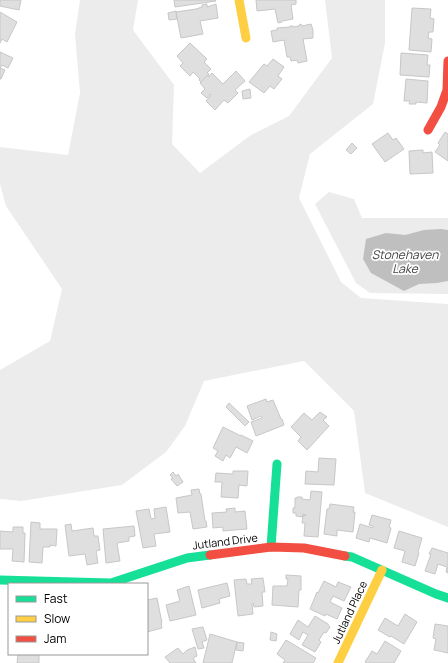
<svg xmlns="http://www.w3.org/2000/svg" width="448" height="663" viewBox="0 0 448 663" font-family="Manrope,sans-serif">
<rect width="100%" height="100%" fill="#fff"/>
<!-- green -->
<path fill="#ececec" d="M80 0H138L133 30 174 85 172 144 200 173 251 135 289 116 332 58 325 0H385V43L373 104 310 154 299 198 341 282 361 298 448 304V527L365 493 354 411 304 361 204 381 185 426 166 452 122 485 21 501 0 499V370L50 341 62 289 6 206 0 184V147L68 155 80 93 75 34Z
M329 192 354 199 362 218H448V294L370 293 356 283 315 204Z"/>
<!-- water -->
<path fill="#bfbfbf" d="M441 229 448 230V281L437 283 419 284 404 291 371 273 363 259 366 239 386 233 405 235 424 230Z"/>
<!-- building -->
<path fill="#dfdfdf" stroke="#c7c7c7" d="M0 0H21L19 10 0 6Z
M174 0H215L216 1 175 7Z
M256 0H296V4L291 5 293 19 282 21V22L278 23 275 9 257 11Z
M207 4V7L216 4 218 18 200 21 203 34 181 38 176 12 196 9 202 7V5Z
M412 8 431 9 430 18 434 19 433 32H429L428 38 432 39 431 52 409 50Z
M176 11 177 19 169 20 168 13Z
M0 12 17 22 7 42 2 39 0 43Z
M301 24 302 26 311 24 313 30V38L303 39 307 61 298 63 297 60 291 61 290 57H287L284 40 273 42 271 31 277 30V28L290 27V26H293V27L299 26V25Z
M190 43 207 59 204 62 211 69 207 73 209 74 201 82 199 80 200 79 193 72 190 76 180 66 183 63 177 56Z
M0 52 13 58 8 68 2 65 0 68 5 70 1 79H0Z
M401 53 428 55 427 65H430L429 77 400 75Z
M273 59 284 67 278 76 282 79 274 89 270 86 264 93 249 82 264 64 267 66Z
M236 71 245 81 235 90 238 93 228 103 224 100 215 110 206 101 211 95 210 94 207 98 201 93 205 89 200 83 208 75 209 77 212 73 223 84Z
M406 79 428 81 427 103 416 102V104H409L410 101H404Z
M250 89 251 98 243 99 242 91Z
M445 132 448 134V161L435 152 440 145 438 143Z
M388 133 393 140 396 138 404 149 385 162 372 144Z
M352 143 357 148 351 154 346 150Z
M423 150V153L432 152 433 173 410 174 409 151Z
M266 399 267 402 273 400 281 419H282L284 425 256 436 251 422 262 418 261 416 252 420 247 406Z
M229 403 249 422 245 426 226 407Z
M320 412 327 417 323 420 329 426 307 450 298 441 301 437 291 427 304 413 312 420Z
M223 427 241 436V435L253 441 247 453 236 447 230 458 226 455 223 461 215 456 218 451 213 448Z
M319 458 336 459 334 485 305 484 306 471 318 472Z
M233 471H248L247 486 239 485 238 498 221 497 222 482H215L216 473 233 474Z
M173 472 176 476 178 474 183 482 177 486 171 479 173 478 170 475Z
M199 489 200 494H201L205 521H206L207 527 193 529 190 512 178 513 176 498 192 495 191 490Z
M311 491 322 492 318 537 304 536 305 523H302L303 515 306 516V515L303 514V517L296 516V513H293V508H295V498H297V497H302V499L310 500Z
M330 504 354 507 353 512H355L353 532 337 530V536L324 534 327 509H329Z
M166 507 170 532 154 534 156 546 143 548 136 511 149 509 151 519 155 518 154 509Z
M235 508V512L245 511 247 529 223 531V527L213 528 212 513 227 512 226 509Z
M372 515 391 520 389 527 391 528 387 543 370 538 369 542 356 538 360 524 373 528V526L369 525Z
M31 522 40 523V529H57L56 546 50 545V547H43L42 563 29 562Z
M71 524 72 531 93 528 94 536H98L100 550 96 551 98 563 87 565 85 554 69 556 65 525Z
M134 526 135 536 129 537V541L117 543 120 561 106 563 103 529Z
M13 527H23V533H25L24 562 12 561 13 549H0V531L13 532Z
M399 531 422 538 418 552 419 553 415 566 402 562 405 551 394 548Z
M432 548 448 553V573L446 572 447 567 438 564 435 574 425 571 431 554H429Z
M286 575 301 576V590H299L298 607 272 605 273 586H287L288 579H286Z
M263 578 265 592H262L263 606 254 607 253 603 252 604 253 614 238 616 234 580 246 579 247 584H252L251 579Z
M324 581 336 587 338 582 351 587 344 601 333 596 330 602 342 608 337 619 326 614 325 616 310 609 317 592 318 593Z
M227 583 230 596 219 599 220 603 202 608 198 590Z
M189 586 196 615 170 621 166 605 180 601 177 590Z
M157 598 162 623H161L162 628 147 632V600Z
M405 614 417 622 404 644 391 636 390 637 378 630 385 618 398 626Z
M315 616 328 624V625L330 627 326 633 324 632 319 640 321 642 315 652 302 645 308 635 303 632 299 640 290 634 298 620 308 627Z
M435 624 448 626V653L434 650 436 639 433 638Z
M203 627 207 640 202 642 204 648 198 649 192 629Z
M271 632 277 634 276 641 270 640Z
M210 634 237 642 232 663H203Z
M286 640 316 658 313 663H283L285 660 277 654Z
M385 641 401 651 394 663H367L365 662 372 651 377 654Z
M237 642 244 643 243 651 236 650Z
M195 647 197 656 193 658 196 663H170L165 657 178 648 183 654 187 650Z
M18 654H39V663H17Z"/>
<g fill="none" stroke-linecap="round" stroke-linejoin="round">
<!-- fast -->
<path stroke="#16e098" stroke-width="9" d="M271 547 277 464
M345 556 352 557 436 594 448 598
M0 580 111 583 187 558 210 555"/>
<!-- slow -->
<path stroke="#ffcf43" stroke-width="9" d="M239 0 246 38
M338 663 382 570"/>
<!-- jam -->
<path stroke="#f24e42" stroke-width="9" d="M428 130 441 107 447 90 448 61
M210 555 271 547 304 548 345 556"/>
</g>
<g text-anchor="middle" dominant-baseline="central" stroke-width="3.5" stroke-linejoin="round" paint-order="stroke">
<!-- street labels -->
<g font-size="11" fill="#000" stroke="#fff">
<text transform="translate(225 541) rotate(-7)">Jutland Drive</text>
<text transform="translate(349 612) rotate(-65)">Jutland Place</text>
</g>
<!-- water labels -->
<g font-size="12" font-style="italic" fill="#444" stroke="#fff">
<text x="405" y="254">Stonehaven<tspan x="405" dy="14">Lake</tspan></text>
</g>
</g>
<!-- legend -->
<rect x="8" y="583" width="140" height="72" fill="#ffffff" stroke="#999999"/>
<rect x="16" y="596" width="20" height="6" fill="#16e098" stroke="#999999"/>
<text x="44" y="603" font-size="12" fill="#000000">Fast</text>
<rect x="16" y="616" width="20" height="6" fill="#ffcf43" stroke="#999999"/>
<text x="44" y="623" font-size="12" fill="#000000">Slow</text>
<rect x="16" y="636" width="20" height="6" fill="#f24e42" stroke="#999999"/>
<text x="44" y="643" font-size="12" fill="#000000">Jam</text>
</svg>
